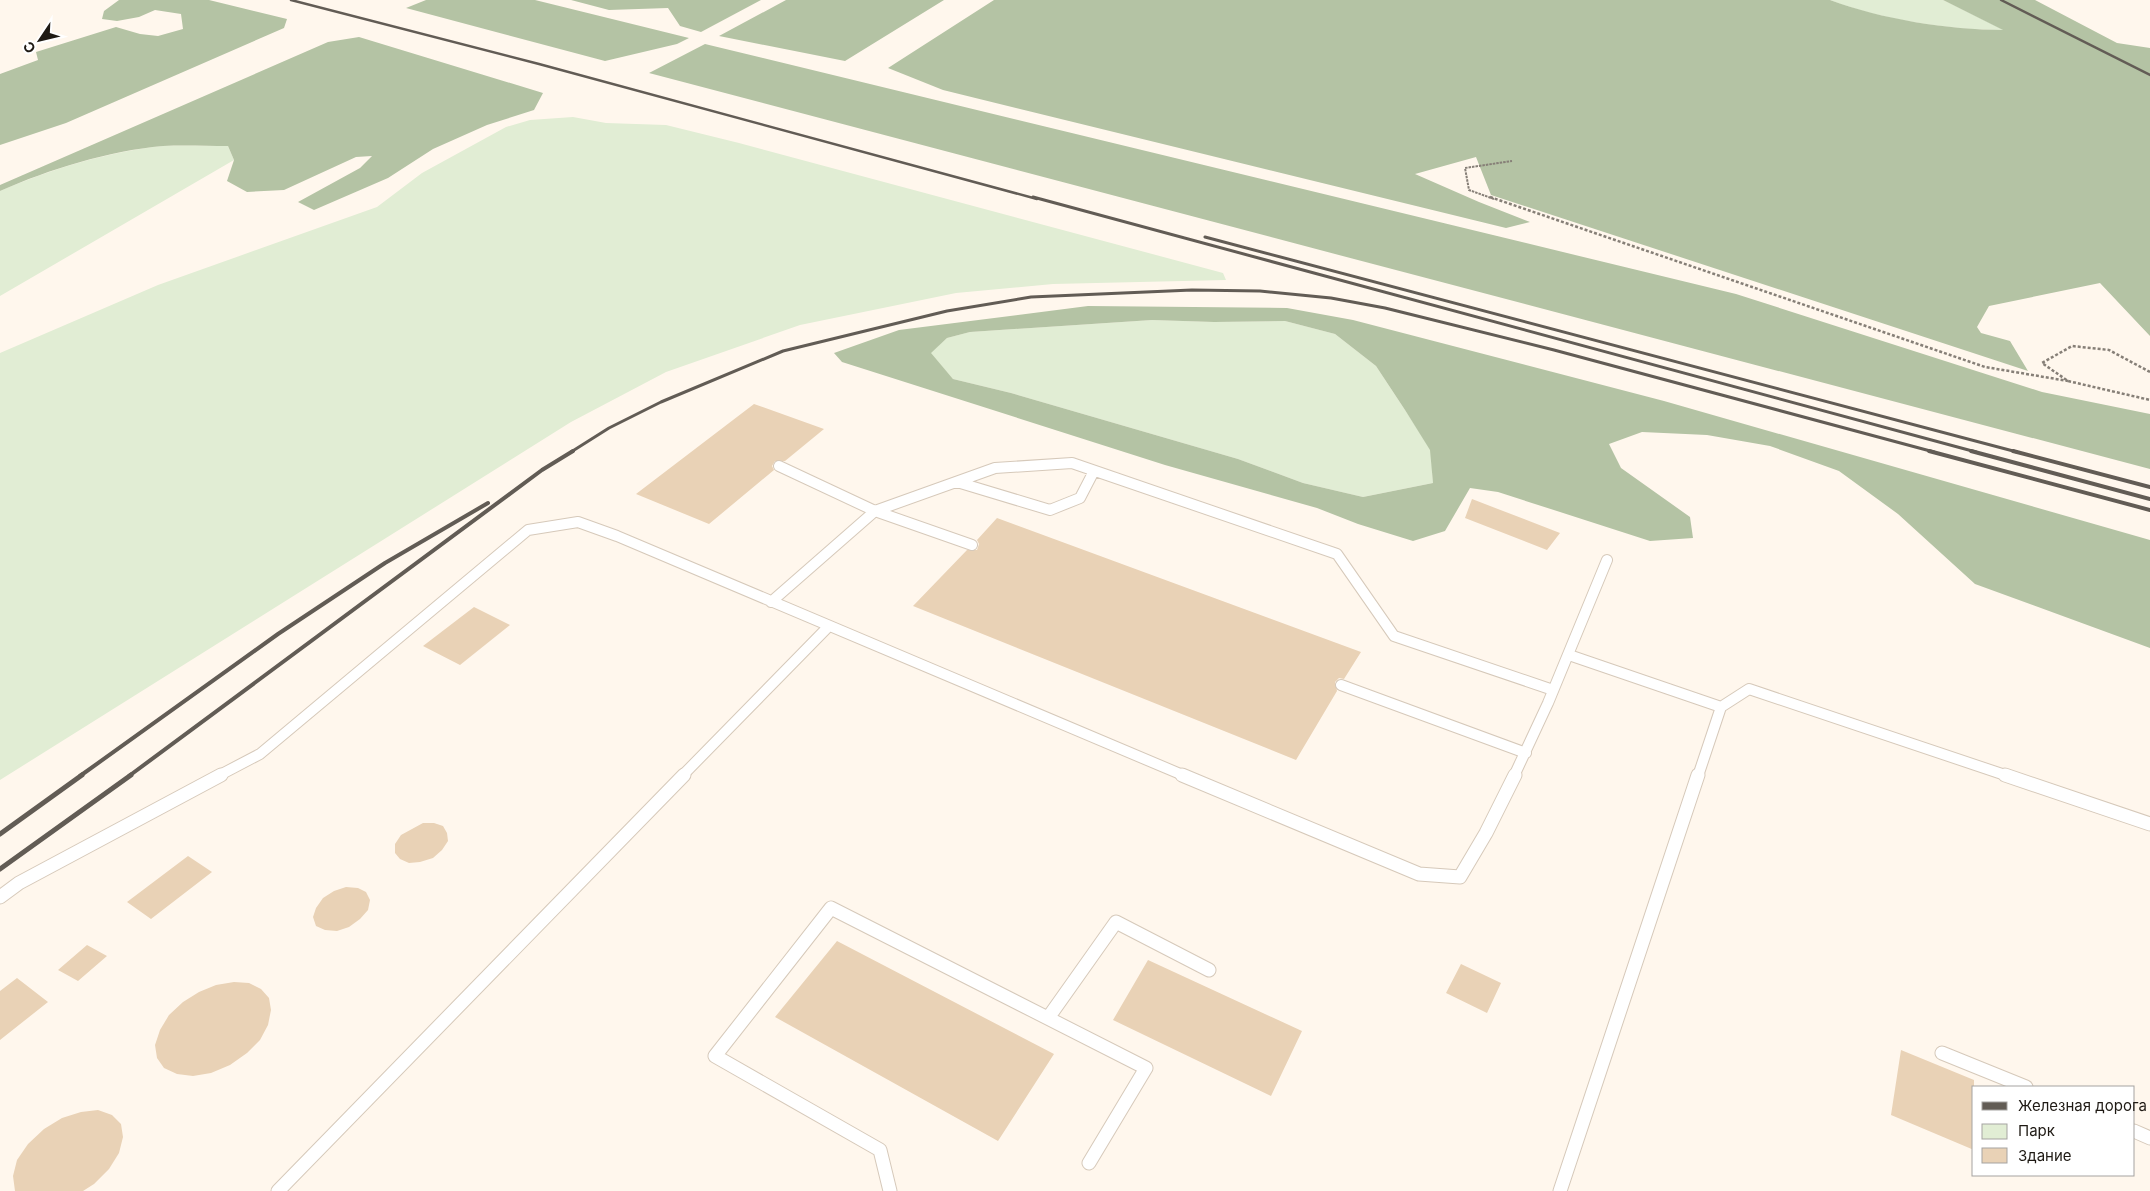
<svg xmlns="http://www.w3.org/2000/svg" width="2150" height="1191" viewBox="0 0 2150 1191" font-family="Inter,sans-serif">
<rect width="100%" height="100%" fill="#fff7ed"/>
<!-- green -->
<path fill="#e1edd4" d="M1830 0H1943L2004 30C1950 30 1882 20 1830 0Z
M573 117 606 123 666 125 739 143 1223 273 1226 280 1053 284 956 293 800 325 666 372 571 422 0 780V353L158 285 377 207 422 173 506 127 530 120Z
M228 146 234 160 0 296V191C49 170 109 151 163 146 184 145 207 146 228 146Z
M1152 320 1214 322 1285 321 1335 334 1376 366 1405 410 1431 450 1433 483 1363 497 1303 483 1238 459 1011 393 953 379 930 353 947 338 970 332Z"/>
<!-- forest -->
<path fill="#b4c3a4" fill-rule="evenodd" d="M119 0H209L287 19 284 28 66 123 0 145V74L38 60 36 52 116 27 140 34 158 36 183 29 181 14 155 10 139 17 117 21 102 19 104 11Z
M426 0H535L689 38 677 44 605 61 406 8Z
M571 0H761L701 32 680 26 668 8 609 10Z
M786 0H944L845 61 719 36Z
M994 0H1830C1881 19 1949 30 2003 30L1943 0H2035L2117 43 2150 48V336L2100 283 1989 306 1977 327 1981 333 2010 341 2028 371 1491 195 1476 157 1415 174 1479 202 1530 222 1506 228 943 90 888 68Z
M359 37 543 93 534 110 487 125 433 149 388 178 314 210 298 202 360 168 372 156 356 157 284 190 247 192 227 181 234 160 228 146C207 146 184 145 163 146 108 151 50 169 0 191V185L328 42Z
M705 44 1736 294 2042 392 2150 414V469L649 73Z
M1088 306 1287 308 1353 320 1664 401 2150 540V648L1975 584 1898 514 1839 471 1770 446 1707 435 1642 432 1609 444 1621 468 1690 517 1693 538 1650 541 1498 492 1470 488 1445 531 1413 541 1358 524 1317 508 1165 465 842 362 834 353 899 330ZM1152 320 1214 322 1285 321 1335 334 1376 366 1405 410 1430 450 1433 483 1363 497 1303 483 1238 459 1011 393 953 379 931 353 947 338 970 332Z"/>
<!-- building -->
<path fill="#e9d2b6" d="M754 404 824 429 785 461H775L772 466 774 470 709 524 636 494Z
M1472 499 1560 533 1547 550 1465 518Z
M997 518 1361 652 1344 679 1339 678 1335 682 1337 691 1296 760 913 606 967 550H977L979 544 977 540Z
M474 607 510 625 460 665 423 646Z
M423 823H434L443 826 447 833 448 841 442 850 433 858 420 862 409 863 400 859 395 853V844L401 835Z
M188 856 212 872 151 919 127 902Z
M346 887 358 888 366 892 370 900 368 910 360 919 349 927 337 931 325 930 316 926 313 917 316 908 323 898 334 891Z
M837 941 1054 1054 998 1141 775 1017Z
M87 945 107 956 78 981 58 970Z
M1148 960 1302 1031 1271 1096 1113 1020Z
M1461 964 1501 983 1487 1013 1446 993Z
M17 978 48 1002 0 1040V991Z
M234 982 249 983 261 989 269 998 271 1010 268 1025 260 1040 247 1053 230 1065 211 1073 193 1076 177 1074 164 1068 157 1058 155 1045 160 1030 169 1015 183 1002 199 992 216 985Z
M1901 1050 1974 1080V1150L1891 1115Z
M98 1110 112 1115 121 1124 123 1137 119 1153 109 1169 94 1184 83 1191H15L13 1176 17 1160 28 1144 44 1129 62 1118 81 1112Z"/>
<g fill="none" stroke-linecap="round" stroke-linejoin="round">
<defs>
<path id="lane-far1" d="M779 466 875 511 995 468 1072 463 1337 554 1394 636 1553 690
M957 482 1050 510 1080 498 1094 471
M771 602 875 511 972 545
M1569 655 1721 707
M1341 685 1526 753
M218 776 260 754 528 530 578 522 617 536 1185 776
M682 776 828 627
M1514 776 1548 703 1607 560
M1698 776 1721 707 1749 689 2008 776"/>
<path id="lane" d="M1182 775 1419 874 1460 877 1486 833 1515 775
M2005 775 2150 824
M0 897 19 883 221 775
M1048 1018 1116 922 1209 970
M1942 1053 2026 1087
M2134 1131 2150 1138
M278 1191 684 775
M890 1191 880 1150 715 1056 831 908 1146 1068 1089 1163
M1560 1191 1698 775"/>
</defs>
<!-- lane-far1 casing -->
<use href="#lane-far1" stroke="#d6c9ba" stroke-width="12"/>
<!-- lane casing -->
<use href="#lane" stroke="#d6c9ba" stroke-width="15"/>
<!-- path-far1 -->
<path stroke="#867f77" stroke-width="2" stroke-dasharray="2.5 1" stroke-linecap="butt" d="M1494 199 1469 190 1465 168 1512 161"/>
<!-- path -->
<path stroke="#867f77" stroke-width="2.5" stroke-dasharray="3 2" stroke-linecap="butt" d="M1490 197 1985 367 2068 381
M2150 372 2109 350 2072 346 2042 363 2068 381 2150 400"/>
<!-- lane-far1 -->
<use href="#lane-far1" stroke="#fff" stroke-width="10"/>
<!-- lane -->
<use href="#lane" stroke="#fff" stroke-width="13"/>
<!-- rail-far3 -->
<path stroke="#625c55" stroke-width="2.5" d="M291 0 539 64 1037 199
M2001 0 2150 75"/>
<!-- rail-far2 -->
<path stroke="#625c55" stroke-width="3" d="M1033 197 1976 452
M1205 237 2017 452
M571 452 609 428 661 402 783 351 947 311 1031 297 1192 290 1260 291 1331 298 1385 308 1554 350 1934 452"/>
<!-- rail-far1 -->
<path stroke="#625c55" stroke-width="4" d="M1929 451 2150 510
M1971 451 2150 499
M2013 451 2150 487
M80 776 278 634 385 563 488 503
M129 776 542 470 573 451"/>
<!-- rail -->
<path stroke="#625c55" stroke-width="5" d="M0 834 82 775
M0 869 131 775"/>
</g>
<!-- legend -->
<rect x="1972" y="1086" width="162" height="90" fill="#ffffff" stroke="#a5a3a1"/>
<rect x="1982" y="1102" width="25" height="8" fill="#625c55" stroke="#a5a3a1"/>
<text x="2018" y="1111" font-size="15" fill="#1f1a14">Железная дорога</text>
<rect x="1982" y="1124" width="25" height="15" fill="#e1edd4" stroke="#a5a3a1"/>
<text x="2018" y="1136" font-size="15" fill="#1f1a14">Парк</text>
<rect x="1982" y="1148" width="25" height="15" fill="#e9d2b6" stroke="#a5a3a1"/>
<text x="2018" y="1161" font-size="15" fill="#1f1a14">Здание</text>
<!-- north arrow -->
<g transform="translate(40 40) rotate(235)" stroke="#ffffff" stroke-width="4" paint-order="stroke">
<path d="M0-4L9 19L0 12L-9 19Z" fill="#1f1a14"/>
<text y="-8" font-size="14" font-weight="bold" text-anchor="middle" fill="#1f1a14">С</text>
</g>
</svg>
